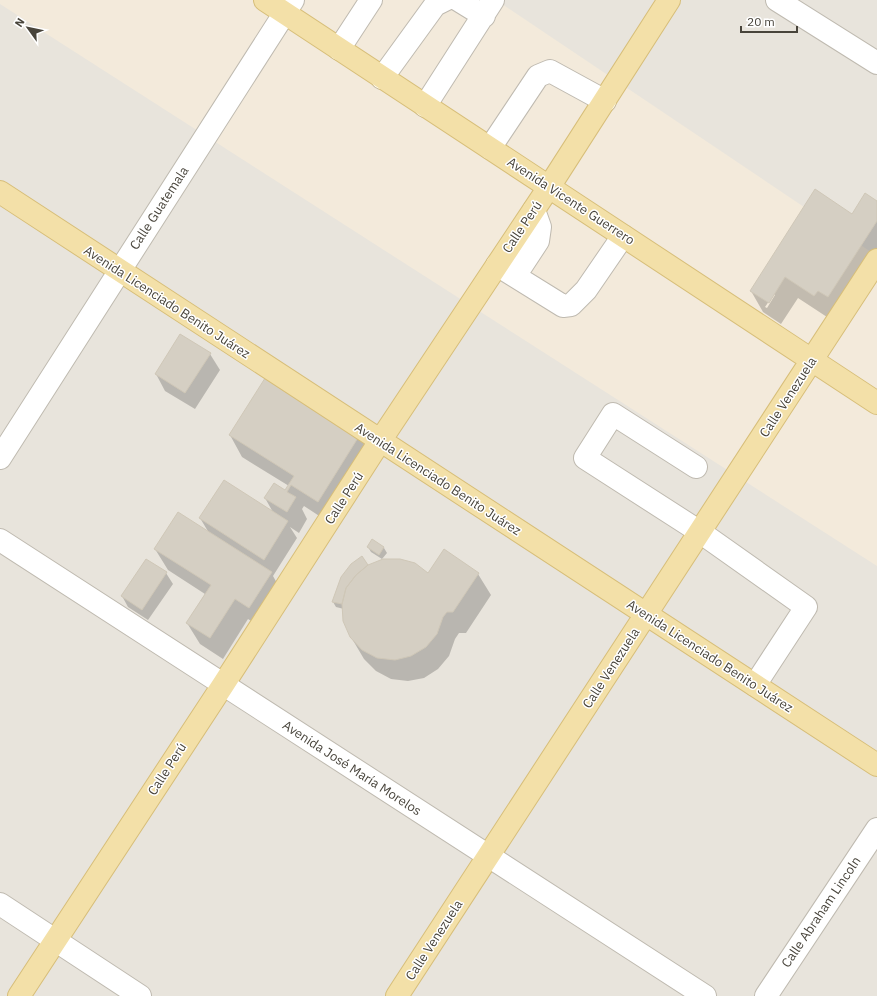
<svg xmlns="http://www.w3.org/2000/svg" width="877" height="996" viewBox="0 0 877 996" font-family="'IBM Plex Sans',sans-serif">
<rect width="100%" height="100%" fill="#f5f2ed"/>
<!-- residential -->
<path fill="#e8e4dc" d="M0 0H877V996H0Z"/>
<!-- commercial -->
<path fill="#f3eadb" d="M0 0H496L877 256V566L0 4Z"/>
<!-- shadow -->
<path fill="#0003" fill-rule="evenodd" d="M877 202V262L827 317 798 298 781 324 763 312 751 291 853 215ZM774 294 775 295 767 308 765 307Z
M210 354 220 370 195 409 165 391 156 374Z
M360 434 372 455 330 523 304 506 302 509 307 519 299 533 290 527 297 538 273 576 283 594 262 628 248 619 223 659 200 644 187 623 205 594 168 570 155 549 209 533 200 518 274 514 265 498 285 491 289 486 242 457 230 435Z
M372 541 384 548 387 553 382 559 371 552 368 547Z
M368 566 429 574H478L491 595 466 633H459L455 639 449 656 438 669 424 678 408 681 391 679 376 671 364 659 351 637 344 609 336 607 333 602Z
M166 573 173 584 148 620 128 607 122 596Z"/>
<!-- building -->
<path fill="#d5cfc3" stroke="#cfc7b7" d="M815 189 852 214 865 193 877 201V221L828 297 818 291 814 296 785 277 769 303 750 291Z
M180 334 211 353 185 393 155 374Z
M267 375 361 433 318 502 291 485 287 492 296 497 287 512 264 498 274 483 285 490 294 476 229 435Z
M224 480 288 521 264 560 199 518Z
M178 512 272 572 249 608 235 599 210 638 186 623 211 585 154 549Z
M372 539 384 547 379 555 367 547Z
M444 549 479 573 453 612H447L443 617 437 634 426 647 411 656 395 660 377 658 362 650 350 637 343 621 342 604 346 588 356 575 368 565 383 559H400L415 563 428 573Z
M362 556 368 565 356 575 346 588 342 604 332 602 341 577 351 564Z
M146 559 167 572 142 610 121 596Z"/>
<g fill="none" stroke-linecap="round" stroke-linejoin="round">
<defs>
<path id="minor" d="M458 0 484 16
M777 0 877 63
M339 49 371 0
M382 78 435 5 445 0
M425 106 493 0
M490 148 538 76 550 71 605 101
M497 265 563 306 571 305 586 290 623 236
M515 276 538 241 540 227 534 210
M0 458 293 0
M696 467 613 414 585 458 700 532 806 607 755 685
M0 540 705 996
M0 904 140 996
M766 996 877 829"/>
<path id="major" d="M265 0 877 403
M0 192 877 765
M19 996 223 685 380 441 549 187 669 0
M397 996 877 260"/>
</defs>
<!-- minor casing -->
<use href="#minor" stroke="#bfbab0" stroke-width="24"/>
<!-- major casing -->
<use href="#major" stroke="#d7be79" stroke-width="24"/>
<!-- minor -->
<use href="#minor" stroke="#fff" stroke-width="22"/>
<!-- major -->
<use href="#major" stroke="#f3e0a8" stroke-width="22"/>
</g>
<g text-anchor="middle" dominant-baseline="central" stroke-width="3" stroke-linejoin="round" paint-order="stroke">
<!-- street labels -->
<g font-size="13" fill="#48443b" stroke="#fff">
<text transform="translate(571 201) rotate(33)">Avenida Vicente Guerrero</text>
<text transform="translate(159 208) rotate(-57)">Calle Guatemala</text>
<text transform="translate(522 227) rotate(-56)">Calle Perú</text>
<text transform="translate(167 302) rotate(33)">Avenida Licenciado Benito Juárez</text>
<text transform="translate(788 397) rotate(-57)">Calle Venezuela</text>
<text transform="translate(438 479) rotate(33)">Avenida Licenciado Benito Juárez</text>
<text transform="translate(344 498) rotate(-57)">Calle Perú</text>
<text transform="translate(710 656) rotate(33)">Avenida Licenciado Benito Juárez</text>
<text transform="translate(611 668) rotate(-57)">Calle Venezuela</text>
<text transform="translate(352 768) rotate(33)">Avenida José María Morelos</text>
<text transform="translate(167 769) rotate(-57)">Calle Perú</text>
<text transform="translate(821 912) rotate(-56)">Calle Abraham Lincoln</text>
<text transform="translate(434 940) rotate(-57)">Calle Venezuela</text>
</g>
</g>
<!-- north arrow -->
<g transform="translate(28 28) rotate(303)" stroke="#ffffff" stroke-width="3" paint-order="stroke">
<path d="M0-3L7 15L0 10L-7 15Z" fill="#48443b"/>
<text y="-6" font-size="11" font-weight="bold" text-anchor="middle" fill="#48443b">N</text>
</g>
<!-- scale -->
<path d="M741 26v6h56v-6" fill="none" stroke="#48443b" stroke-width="2"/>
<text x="747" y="26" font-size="12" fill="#48443b" stroke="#ffffff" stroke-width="3" paint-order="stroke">20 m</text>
</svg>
